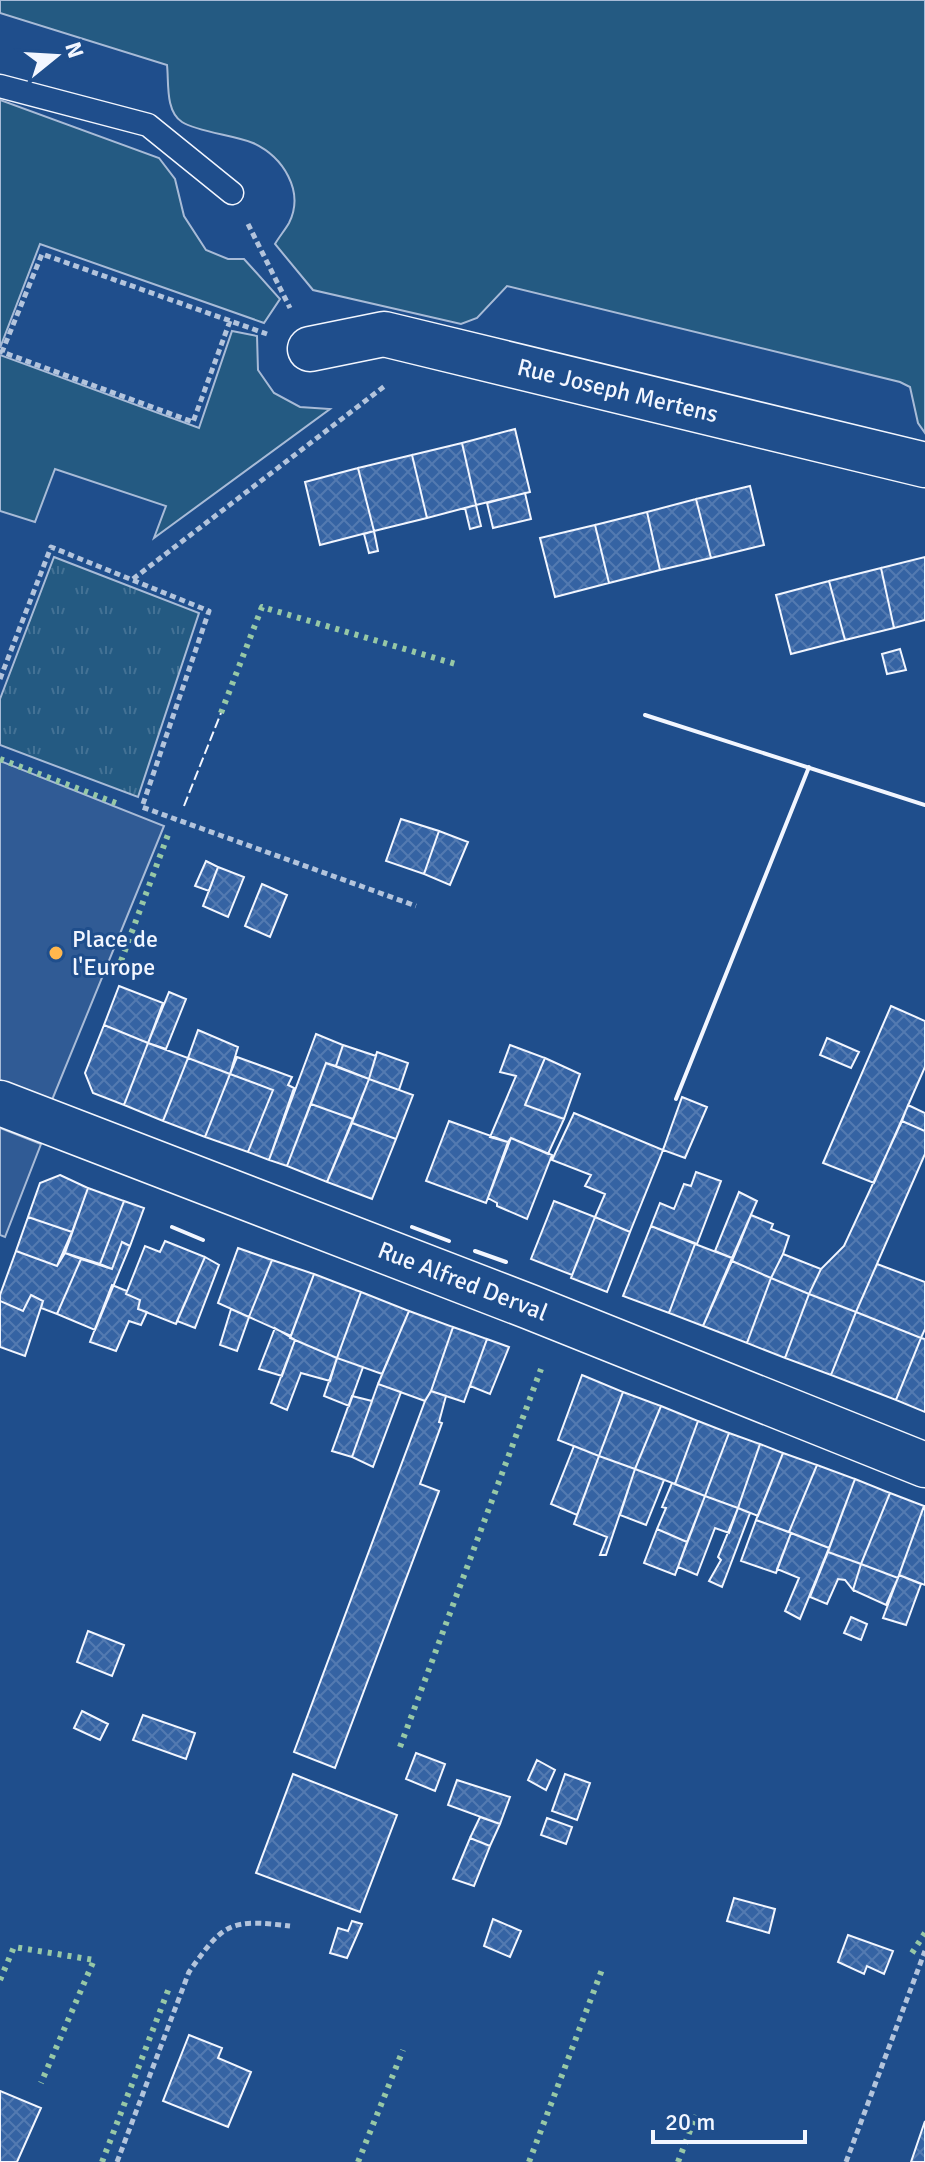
<svg xmlns="http://www.w3.org/2000/svg" width="925" height="2162" viewBox="0 0 925 2162" font-family="Signika,sans-serif">
<defs>
<pattern id="park-tufts" width="24" height="20" patternUnits="userSpaceOnUse" patternTransform="scale(2)"><rect width="24" height="20" fill="#245a82"/><path d="M3 7l-1-3M5 7V3M7 7l1-3M15 17l-1-3M17 17v-4M19 17l1-3" fill="none" stroke="#447295"/></pattern>
<pattern id="building-cross-hatch" width="8" height="8" patternUnits="userSpaceOnUse" patternTransform="scale(2)"><rect width="8" height="8" fill="#3563a3"/><path d="M0 0l8 8M0 8l8-8" fill="none" stroke="#537ab1"/></pattern>
</defs>
<rect width="100%" height="100%" fill="#1f4e8c"/>
<!-- grass -->
<path fill="#245a82" stroke="#a8bbd7" stroke-width="2" d="M0 0H925V433L918 423 910 387 900 382 507 286 477 318 461 324 313 290 275 244C279 237 285 230 289 223 305 191 283 157 253 143 233 135 198 132 182 122 165 111 169 82 167 65L0 13Z
M0 100 159 158 175 179 184 216 206 250 228 259H244L280 299 264 323 40 244 0 348Z
M232 331 257 336 258 370 274 393 300 407 330 409 154 538 166 506 55 469 35 522 0 511V355L199 428Z"/>
<!-- park -->
<path fill="url(#park-tufts)" stroke="#a8bbd7" stroke-width="2" d="M54 557 199 613 138 797 0 745V699Z"/>
<!-- parking -->
<path fill="#305b95" stroke="#a8bbd7" stroke-width="2" d="M0 761 164 826 52 1100 0 1080Z
M0 1128 41 1144 5 1237 0 1235Z"/>
<!-- building -->
<path fill="url(#building-cross-hatch)" stroke="#f2f6ff" stroke-width="2" d="M515 429 530 492 476 505 462 443Z
M462 443 476 505 427 518 412 455Z
M412 455 427 518 374 531 358 468Z
M358 468 374 531 320 545 305 482Z
M750 486 764 545 711 558 696 499Z
M525 493 531 519 493 528 487 503Z
M696 499 711 558 660 570 647 512Z
M476 505 481 526 470 529 465 508Z
M647 512 660 570 609 583 595 525Z
M595 525 609 583 555 597 540 538Z
M374 531 378 551 369 553 364 534Z
M925 557V620L894 628 881 568Z
M881 568 894 628 845 640 829 581Z
M829 581 845 640 791 654 776 595Z
M900 649 906 670 887 674 882 654Z
M401 819 439 831 424 874 386 861Z
M439 831 468 842 450 885 424 874Z
M206 861 218 867 209 891 195 886Z
M218 867 244 877 228 917 203 906Z
M262 884 287 895 270 937 245 926Z
M119 986 163 1003 148 1043 104 1025Z
M169 992 186 999 166 1049 148 1043Z
M891 1006 925 1021V1067L874 1183 823 1163Z
M104 1025 148 1043 124 1105 93 1093 85 1073Z
M198 1030 238 1047 230 1074 188 1058Z
M316 1034 343 1045 336 1066 326 1063 287 1166 269 1160Z
M827 1038 859 1052 851 1068 820 1055Z
M148 1043 188 1058 163 1121 124 1105Z
M343 1045 376 1056 369 1079 336 1066Z
M510 1045 545 1058 525 1105 564 1119 548 1154 511 1138 508 1142 490 1137 516 1076 500 1072Z
M377 1052 408 1063 399 1090 369 1079Z
M237 1057 292 1077 288 1085 294 1088 269 1160 248 1152 273 1090 230 1074Z
M188 1058 230 1074 205 1137 163 1121Z
M545 1058 580 1074 564 1119 525 1105Z
M326 1063 369 1079 353 1119 311 1104Z
M230 1074 273 1090 248 1152 205 1137Z
M369 1079 413 1095 396 1139 352 1123Z
M682 1097 707 1107 685 1158 663 1150Z
M311 1104 353 1119 327 1182 287 1166Z
M908 1105 925 1113V1131L902 1121Z
M574 1113 663 1150 630 1232 595 1217 605 1194 585 1186 591 1175 552 1160Z
M449 1121 508 1142 486 1203 426 1181Z
M902 1121 925 1131V1154L856 1312 809 1294 821 1269 844 1246Z
M352 1123 396 1139 372 1199 327 1182Z
M511 1138 552 1155 527 1219 497 1206V1203L488 1198Z
M696 1172 721 1181 697 1244 651 1226 660 1203 674 1209 684 1184 691 1186Z
M60 1175 88 1188 72 1232 28 1217 40 1183Z
M88 1188 124 1201 100 1264 65 1253Z
M739 1192 757 1201 732 1258 715 1251Z
M124 1201 144 1208 130 1246 122 1242 112 1269 100 1264Z
M554 1201 595 1217 572 1275 531 1259Z
M751 1215 773 1224 771 1229 789 1236 783 1254 771 1278 732 1261Z
M28 1217 72 1232 57 1266 16 1251Z
M595 1217 630 1232 607 1292 571 1278Z
M651 1226 695 1244 669 1313 623 1296Z
M165 1241 205 1257 176 1324 138 1309 140 1300 126 1294 145 1246 160 1252Z
M122 1242 130 1246 95 1330 57 1314 81 1259 112 1269Z
M695 1244 732 1258 703 1326 669 1313Z
M238 1248 272 1260 249 1317 218 1303Z
M16 1251 57 1266 65 1253 81 1259 57 1314 41 1308 43 1301 31 1295 23 1311 0 1301V1295Z
M783 1254 821 1269 809 1294 771 1278Z
M205 1257 219 1265 195 1328 177 1321Z
M272 1260 314 1274 291 1336 249 1317Z
M732 1261 771 1278 747 1343 703 1326Z
M877 1264 925 1282V1329L921 1338 856 1312Z
M314 1274 361 1292 337 1358 290 1338Z
M771 1278 809 1294 785 1358 747 1343Z
M112 1285 127 1291 126 1294 140 1300 138 1309 147 1312 141 1325 129 1321 116 1351 90 1342Z
M361 1292 409 1311 382 1374 337 1358Z
M809 1294 856 1312 831 1375 785 1358Z
M31 1295 43 1301 25 1356 0 1347V1301L23 1311Z
M231 1309 249 1317 237 1351 220 1345Z
M409 1311 453 1327 431 1391 425 1401 378 1384Z
M856 1312 921 1338 896 1400 831 1375Z
M453 1327 487 1339 464 1402 431 1391Z
M275 1328 295 1340 282 1376 259 1369Z
M921 1338 925 1339V1412L896 1400Z
M487 1339 509 1347 490 1394 470 1386Z
M295 1340 337 1358 330 1381 301 1373 287 1410 271 1403Z
M337 1358 363 1367 349 1406 324 1396Z
M582 1375 623 1392 599 1456 558 1440Z
M378 1384 401 1392 373 1467 352 1457Z
M431 1391 446 1396 439 1422 442 1423 420 1484 439 1491 335 1768 294 1752 425 1401Z
M623 1392 661 1406 635 1469 599 1456Z
M352 1396 372 1401 352 1457 332 1451Z
M661 1406 698 1421 675 1484 635 1469Z
M698 1421 729 1433 705 1496 675 1484Z
M729 1433 760 1444 738 1508 705 1496Z
M760 1444 783 1453 758 1516 738 1508Z
M574 1446 599 1456 577 1515 551 1504Z
M783 1453 817 1465 789 1532 756 1520Z
M599 1456 635 1469 606 1555H600L607 1537 574 1524Z
M817 1465 855 1479 829 1548 789 1532Z
M635 1469 664 1480 646 1525 620 1515Z
M855 1479 890 1493 861 1564 828 1552Z
M672 1483 705 1496 687 1542 657 1529 666 1508 662 1507Z
M890 1493 924 1506 898 1578 861 1564Z
M705 1496 738 1508 729 1533 715 1528 697 1575 678 1567Z
M924 1506H925V1585L899 1575Z
M738 1508 750 1513 722 1587 709 1581 721 1560 718 1557Z
M756 1520 791 1533 776 1573 741 1561Z
M657 1529 687 1542 675 1575 644 1563Z
M791 1533 829 1548 800 1619 785 1611 799 1578 777 1569Z
M828 1552 861 1564 853 1590 845 1580 838 1579 827 1604 810 1597Z
M861 1564 898 1578 886 1605 853 1590Z
M899 1575 921 1584 906 1625 883 1618Z
M851 1617 867 1624 861 1640 844 1633Z
M88 1631 124 1645 112 1676 77 1662Z
M82 1711 108 1724 100 1740 74 1728Z
M143 1715 195 1733 186 1759 133 1740Z
M416 1753 445 1764 435 1791 406 1779Z
M537 1760 555 1770 546 1790 528 1780Z
M293 1774 397 1815 360 1912 256 1873Z
M565 1774 590 1783 577 1820 552 1811Z
M457 1780 510 1797 500 1824 448 1805Z
M480 1817 500 1824 490 1846 470 1838Z
M547 1818 572 1827 566 1844 541 1835Z
M470 1838 490 1846 474 1886 453 1879Z
M734 1898 775 1909 769 1933 727 1921Z
M493 1919 521 1931 510 1957 484 1946Z
M352 1921 362 1924 347 1958 330 1953 338 1928 348 1931Z
M848 1935 893 1951 884 1974 867 1966 864 1974 838 1962Z
M189 2035 222 2048 218 2058 251 2072 228 2127 163 2101Z
M0 2091 41 2108 17 2162H0Z
M925 2121V2162H911Z"/>
<g fill="none" stroke-linecap="round" stroke-linejoin="round">
<defs>
<path id="service" d="M0 86 148 125 232 193"/>
<g id="minor">
<path id="s1" d="M310 349 384 334 925 465"/>
<path id="s2" d="M0 1103 530 1307 925 1465"/>
</g>
</defs>
<!-- service casing -->
<use href="#service" stroke="#f2f6ff" stroke-width="25"/>
<!-- minor casing -->
<use href="#minor" stroke="#f2f6ff" stroke-width="47"/>
<!-- path -->
<path stroke="#b3c4dc" stroke-width="5" stroke-dasharray="6 4" stroke-linecap="butt" d="M248 224 290 308
M230 321 193 422 2 352 42 254 267 334
M133 579 386 385
M0 679 51 547 209 611 142 807 416 906
M117 2162 189 1972C224 1922 230 1919 290 1926
M846 2162 925 1951"/>
<!-- service -->
<use href="#service" stroke="#1f4e8c" stroke-width="22"/>
<!-- minor -->
<use href="#minor" stroke="#1f4e8c" stroke-width="44"/>
<!-- hedge -->
<path stroke="#97c8a6" stroke-width="6" stroke-dasharray="4 6" stroke-linecap="butt" d="M221 713 262 607 459 665
M0 759 121 805
M121 961 169 832
M400 1747 541 1369
M912 1953 925 1933
M0 1980 14 1947 94 1960 41 2083
M102 2162 169 1988
M358 2162 403 2050
M529 2162 603 1967
M678 2162 696 2115"/>
<!-- fence -->
<path stroke="#f2f6ff" stroke-width="2" stroke-dasharray="10 4" stroke-linecap="butt" d="M184 806 221 713"/>
<!-- wall -->
<path stroke="#f2f6ff" stroke-width="4" d="M645 715 925 805
M676 1099 809 767
M172 1227 203 1240
M412 1227 449 1241
M475 1251 506 1262"/>
</g>
<!-- markers -->
<circle fill="#ffb74d" stroke="#1f4e8c" stroke-width="3" cx="56" cy="953" r="8"/>
<g text-anchor="middle" dominant-baseline="central" stroke-width="6" stroke-linejoin="round" paint-order="stroke">
<!-- street labels -->
<g font-size="24" fill="#f2f6ff" stroke="#1f4e8c">
<text stroke="none"><textPath href="#s1" startOffset="316">Rue Joseph Mertens</textPath></text>
<text stroke="none"><textPath href="#s2" startOffset="496">Rue Alfred Derval</textPath></text>
</g>
<!-- poi labels -->
<g font-size="24" fill="#f2f6ff" stroke="#1f4e8c" text-anchor="start">
<text x="72" y="939">Place de<tspan x="72" dy="28">l'Europe</tspan></text>
</g>
</g>
<!-- north arrow -->
<g transform="translate(56 56) rotate(72)" stroke="#1f4e8c" stroke-width="6" paint-order="stroke">
<path d="M0-6L14 30L0 20L-14 30Z" fill="#f2f6ff"/>
<text y="-12" font-size="22" font-weight="bold" text-anchor="middle" fill="#f2f6ff">N</text>
</g>
<!-- scale -->
<path d="M653 2130v12h152v-12" fill="none" stroke="#f2f6ff" stroke-width="4"/>
<text x="665" y="2130" font-size="24" fill="#f2f6ff" stroke="#1f4e8c" stroke-width="6" paint-order="stroke">20 m</text>
</svg>
